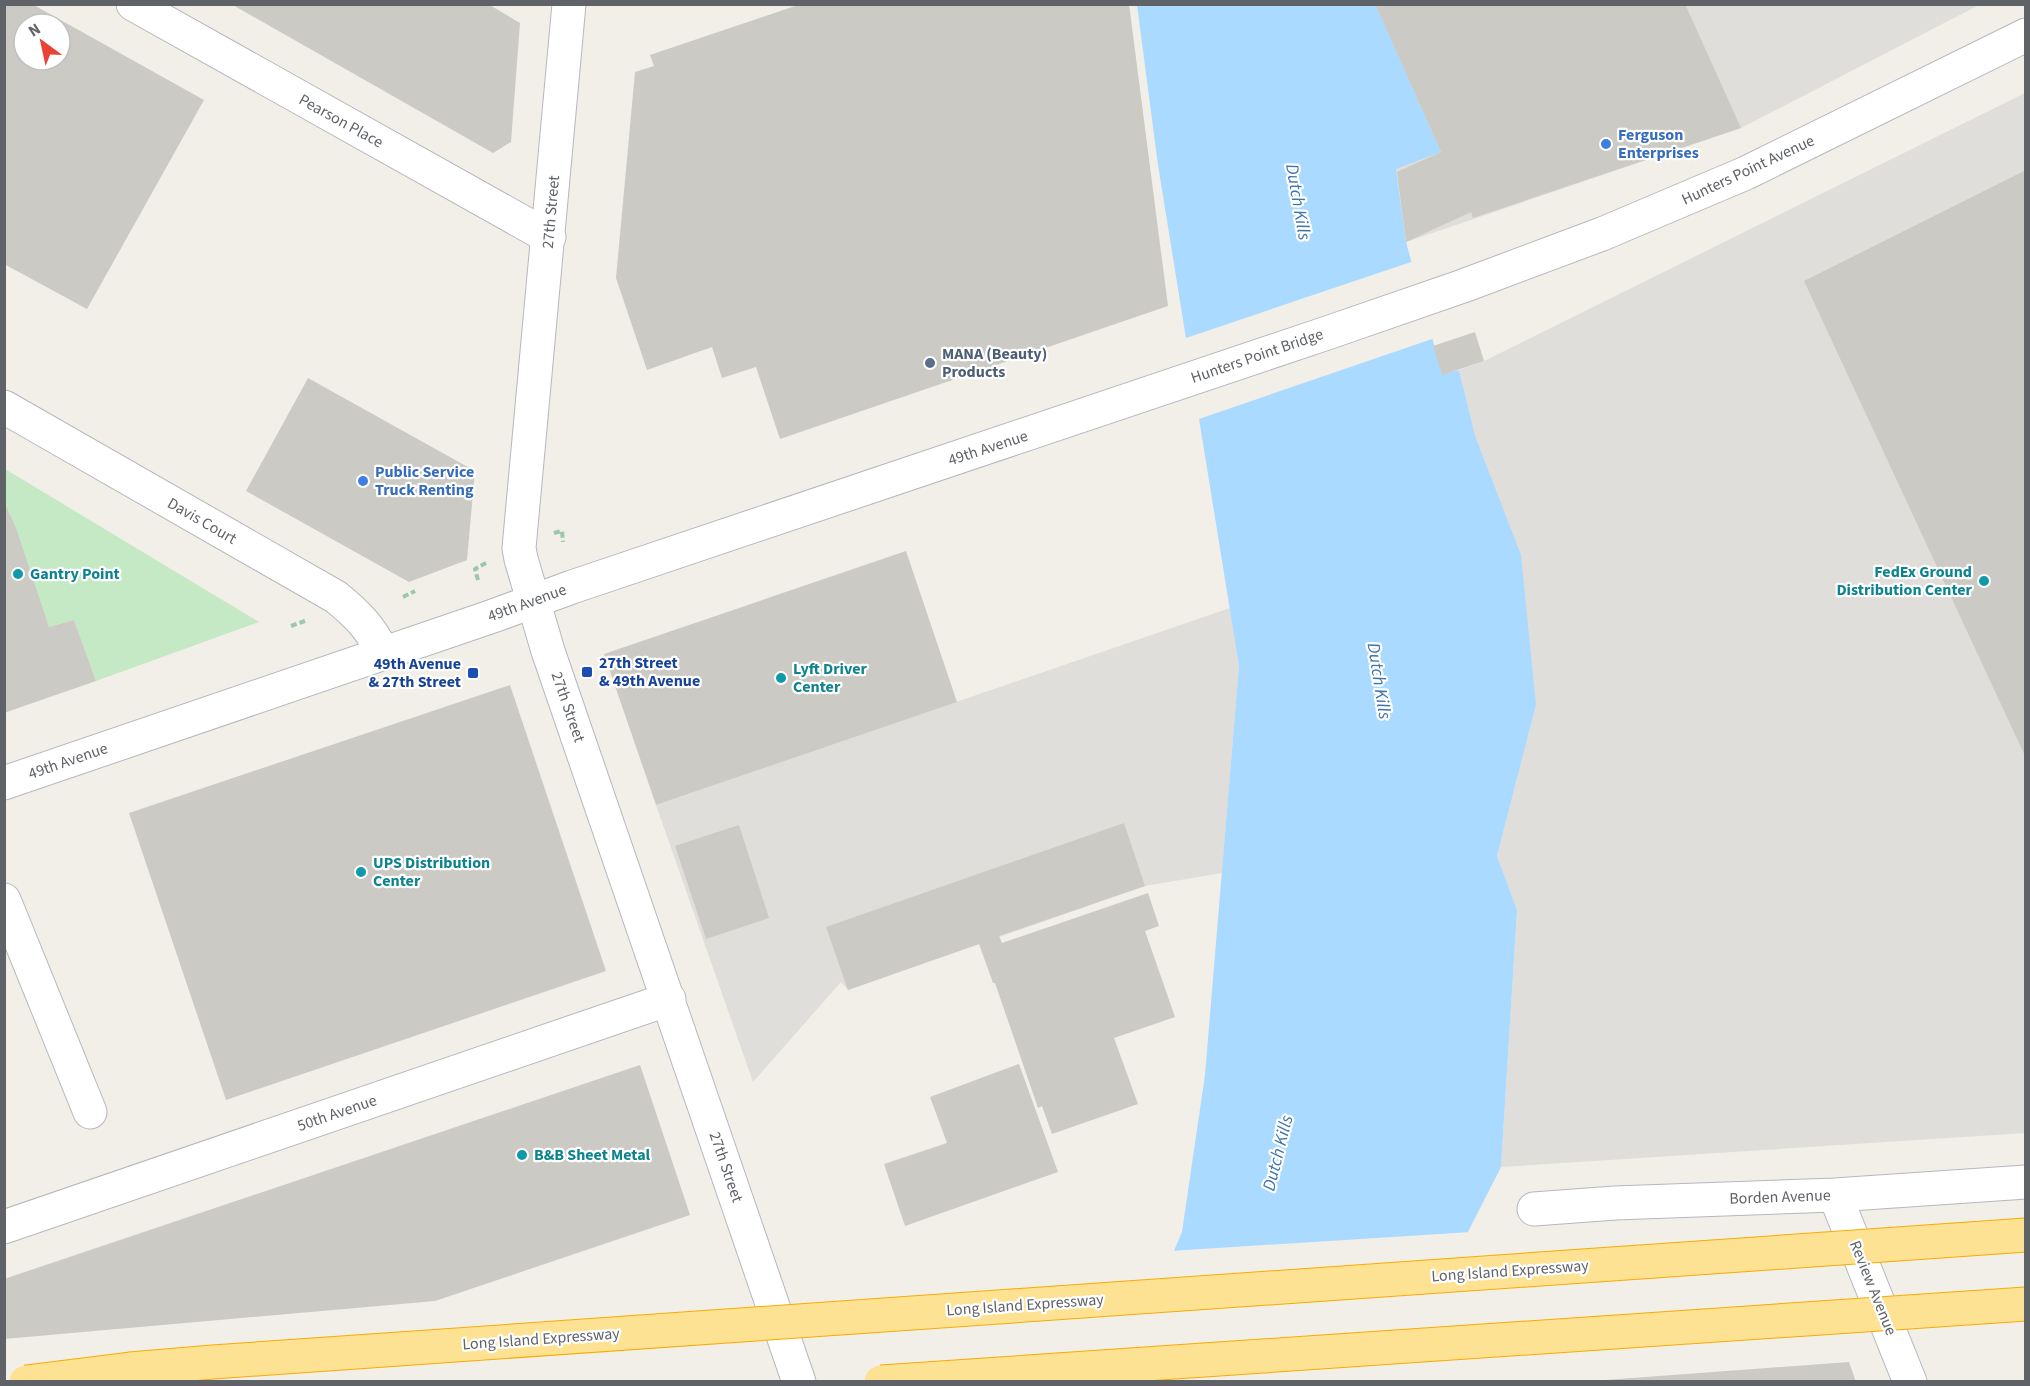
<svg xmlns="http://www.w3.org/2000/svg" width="2030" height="1386" viewBox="0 0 2030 1386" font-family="'Source Sans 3',sans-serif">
<rect width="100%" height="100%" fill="#f1efe8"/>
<!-- industrial -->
<path fill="#e0deda" d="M1376 5H1979L1741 128 1406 242 1396 168 1441 152Z
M2025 93V1133L1501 1167 1517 910 1497 856 1536 705 1459 370 1484 361Z
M1230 608 1239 666 1222 873 1145 886 848 990 841 982 753 1082 656 805Z"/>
<!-- green -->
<path fill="#c5e8c5" d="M5 469 259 622 96 681 74 620 49 627 5 509Z"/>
<!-- water -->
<path fill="#aadaff" d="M1137 5H1376L1441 152 1396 169 1406 242 1442 374 1459 370 1475 436 1521 555 1536 705 1497 856 1517 910 1501 1167 1392 1381 1118 1382 1182 1232 1205 1075 1239 666 1158 165Z"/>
<!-- pier -->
<path fill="#f1efe8" d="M1414 261 1435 338 1196 420 1183 339Z
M1471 1232 1396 1380 1115 1381 1170 1251Z"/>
<!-- building -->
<path fill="#cccac5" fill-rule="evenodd" d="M4 4H32L204 100 87 309 4 264ZM24 24H60V60H24Z
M231 4H488L520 23 511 142 493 153Z
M801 4H1129L1168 306 780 439 756 367 722 378 712 347 647 370 616 278 635 72 654 66 650 55Z
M1380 4H1685L1741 128 1473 218 1471 212 1406 242 1397 172 1441 152 1376 6Z
M2026 170V758L1804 281Z
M1475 332 1484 361 1442 375 1433 346Z
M308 378 475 471 467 560 409 582 246 491Z
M4 502 16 528 49 627 74 620 96 681 4 713Z
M906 551 957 702 656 805 604 654Z
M510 685 606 971 226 1100 129 813Z
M1124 823 1145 886 999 936 1002 943 1148 893 1159 926 1145 931 1175 1017 1114 1038 1138 1104 1052 1134 1042 1106 1038 1108 995 983H993L979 944 848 990 826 927Z
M739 825 769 918 706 939 675 846Z
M1019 1064 1058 1172 905 1226 884 1164 947 1143 930 1097Z
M640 1065 690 1215 435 1301 4 1339V1279Z
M1849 1362 1856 1382H1605V1380Z"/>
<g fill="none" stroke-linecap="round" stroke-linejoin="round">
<defs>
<path id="minor" d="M133 4 549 237
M569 4 519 548 521 559 548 651 799 1382
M4 407 336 597C358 615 370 627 383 653
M4 783 493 616 572 587 1330 332 1463 286 1602 234 1746 173 2026 35
M4 900 90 1112
M1835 1195 1910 1382
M1534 1209 1615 1203 1835 1195 2026 1182
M4 1227 669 999"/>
</defs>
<!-- minor casing -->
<use href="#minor" stroke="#b5b8bc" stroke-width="35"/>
<!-- path -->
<path stroke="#9cc7a9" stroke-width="4" stroke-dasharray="6 3" stroke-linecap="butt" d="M554 533 562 531 563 542
M478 580 475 569 486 563
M403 597 415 591
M291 626 305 621"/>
<!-- minor -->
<use href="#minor" stroke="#fff" stroke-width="33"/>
<defs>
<path id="highway-bridge" d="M26 1382 130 1369 213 1362 2026 1235
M881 1382 2026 1304"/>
</defs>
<!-- highway-bridge casing -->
<use href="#highway-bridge" stroke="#f9ab00" stroke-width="35" stroke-linecap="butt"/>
<!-- highway-bridge -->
<use href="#highway-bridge" stroke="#fde293" stroke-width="33"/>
</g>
<!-- markers -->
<g fill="#3f7fe0" stroke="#fff" stroke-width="2">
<circle cx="1606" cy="144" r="6"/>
<circle cx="363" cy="481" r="6"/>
</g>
<circle fill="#5c6f8a" stroke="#fff" stroke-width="2" cx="930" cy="363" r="6"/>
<g fill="#0f9aa8" stroke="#fff" stroke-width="2">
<circle cx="18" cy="574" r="6"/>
<circle cx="1984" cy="581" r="6"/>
<circle cx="781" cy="678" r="6"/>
<circle cx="361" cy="872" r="6"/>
<circle cx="522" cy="1155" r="6"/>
</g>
<g fill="#1a4fb4" stroke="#fff" stroke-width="2">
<rect x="581" y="666" width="12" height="12" rx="3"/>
<rect x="467" y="667" width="12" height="12" rx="3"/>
</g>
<g text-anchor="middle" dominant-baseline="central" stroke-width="4.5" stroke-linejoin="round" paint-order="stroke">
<!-- street labels -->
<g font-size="16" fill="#5f6368" stroke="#fff">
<text transform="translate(341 121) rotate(29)">Pearson Place</text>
<text transform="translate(1748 170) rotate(-25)">Hunters Point Avenue</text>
<text transform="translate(551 212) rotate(-85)">27th Street</text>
<text transform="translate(1257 356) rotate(-19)">Hunters Point Bridge</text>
<text transform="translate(988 448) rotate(-18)">49th Avenue</text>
<text transform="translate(202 521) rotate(30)">Davis Court</text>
<text transform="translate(527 603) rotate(-20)">49th Avenue</text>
<text transform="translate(568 707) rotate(71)">27th Street</text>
<text transform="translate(68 761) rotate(-19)">49th Avenue</text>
<text transform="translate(337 1113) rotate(-19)">50th Avenue</text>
<text transform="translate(726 1167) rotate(71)">27th Street</text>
<text transform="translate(1780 1197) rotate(-2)">Borden Avenue</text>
<text transform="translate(1510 1271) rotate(-4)">Long Island Expressway</text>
<text transform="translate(1873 1288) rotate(68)">Review Avenue</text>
<text transform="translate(1025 1305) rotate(-4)">Long Island Expressway</text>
<text transform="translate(541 1339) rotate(-4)">Long Island Expressway</text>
</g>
<!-- shop labels -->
<g font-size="16" font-weight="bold" fill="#366cbe" stroke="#fff" text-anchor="start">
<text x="1618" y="135">Ferguson<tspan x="1618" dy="18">Enterprises</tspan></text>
<text x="375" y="472">Public Service<tspan x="375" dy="18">Truck Renting</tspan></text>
</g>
<!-- service labels -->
<g font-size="16" font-weight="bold" fill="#4e5e75" stroke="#fff" text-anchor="start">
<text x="942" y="354">MANA (Beauty)<tspan x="942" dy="18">Products</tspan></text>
</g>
<!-- culture labels -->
<g font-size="16" font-weight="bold" fill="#0d838f" stroke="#fff" text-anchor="start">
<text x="1972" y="572" text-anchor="end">FedEx Ground<tspan x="1972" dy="18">Distribution Center</tspan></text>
<text x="30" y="574">Gantry Point</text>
<text x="793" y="669">Lyft Driver<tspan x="793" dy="18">Center</tspan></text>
<text x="373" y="863">UPS Distribution<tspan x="373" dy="18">Center</tspan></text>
<text x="534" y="1155">B&amp;B Sheet Metal</text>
</g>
<!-- transit labels -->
<g font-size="16" font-weight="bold" fill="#164399" stroke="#fff" text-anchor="start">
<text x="599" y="663">27th Street<tspan x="599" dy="18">&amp; 49th Avenue</tspan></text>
<text x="461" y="664" text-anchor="end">49th Avenue<tspan x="461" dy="18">&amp; 27th Street</tspan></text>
</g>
<!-- water labels -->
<g font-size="18" font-style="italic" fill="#4174aa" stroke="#fff">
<text transform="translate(1298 202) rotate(80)">Dutch Kills</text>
<text transform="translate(1379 681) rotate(81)">Dutch Kills</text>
<text transform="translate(1278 1153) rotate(-76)">Dutch Kills</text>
</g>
</g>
<!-- border -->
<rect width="2030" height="1386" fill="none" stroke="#5f6368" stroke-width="12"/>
<!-- north arrow -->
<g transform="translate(42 42) rotate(327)"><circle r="28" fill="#ffffff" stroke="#bfc1c3" stroke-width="1.5"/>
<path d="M0-4.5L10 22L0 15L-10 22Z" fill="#ea4335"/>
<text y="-9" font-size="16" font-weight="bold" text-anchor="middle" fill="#5f6368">N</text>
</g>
</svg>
